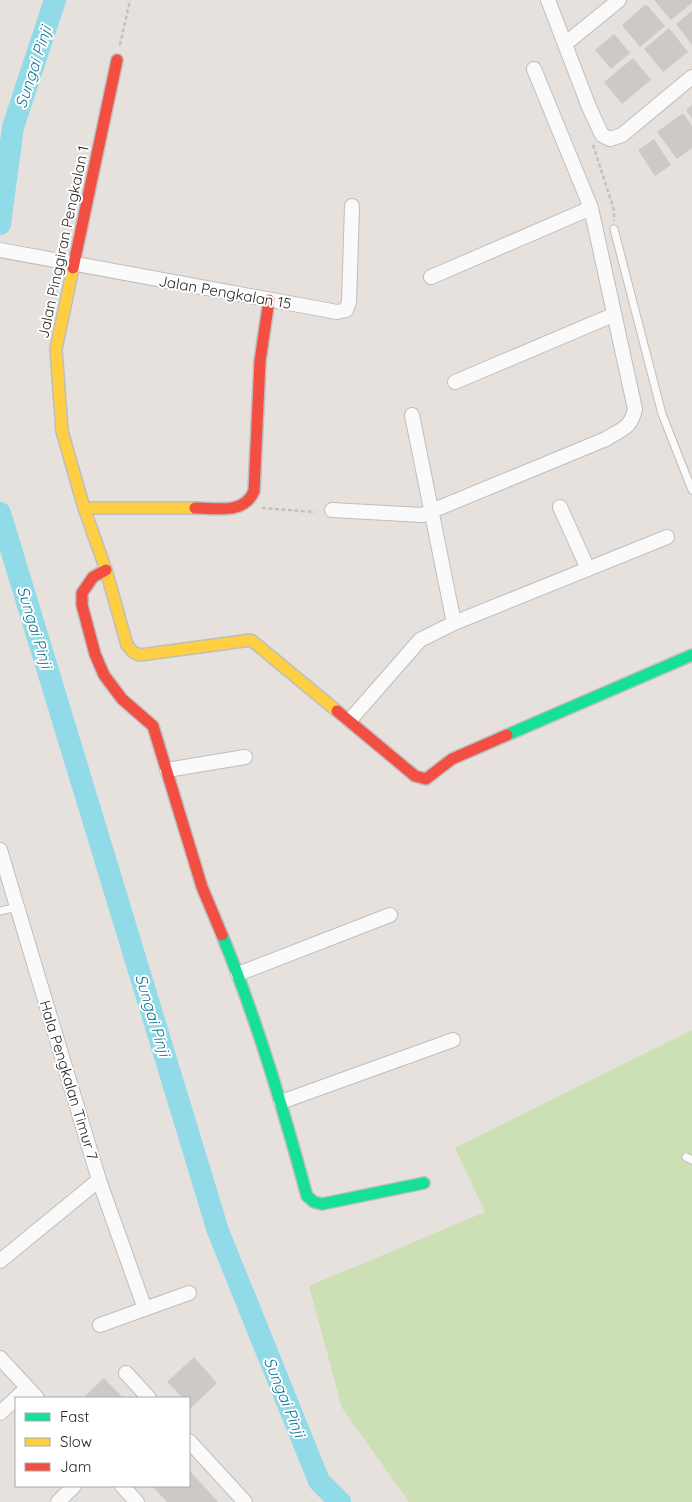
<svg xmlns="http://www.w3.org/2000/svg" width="692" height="1502" viewBox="0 0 692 1502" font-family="Quicksand,sans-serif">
<rect width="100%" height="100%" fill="#e6e1dc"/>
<!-- green -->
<path fill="#cde0b5" d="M692 1030V1502H409L342 1408 309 1286 485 1212 455 1148Z"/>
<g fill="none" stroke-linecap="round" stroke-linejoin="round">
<!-- river -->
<path stroke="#90dbe7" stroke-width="22" d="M0 224 13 127 55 0
M0 513 218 1231 319 1481 340 1502"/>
</g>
<!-- building -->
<path fill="#cdc9c6" d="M654 0H692V3L671 20Z
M646 4 665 26 640 47 622 25Z
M692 11V45L676 24Z
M669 28 688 52 663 72 644 49Z
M614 34 630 53 611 69 595 50Z
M633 58 651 80 622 104 604 82Z
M692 105V118L686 110Z
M683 113 692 126V148L677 159 657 132Z
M654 139 671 165 655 176 638 150Z
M194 1357 217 1383 191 1408 189 1405V1398H183L167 1382Z
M104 1378 123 1398H83Z
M189 1470 218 1502H167L152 1486H189Z"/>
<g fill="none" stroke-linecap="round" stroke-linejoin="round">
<defs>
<path id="lane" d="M614 229 662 414 692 490
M0 911 17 907
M686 1157 692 1160"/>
<path id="street" d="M548 0 589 107 602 135 610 139 622 135 692 77
M565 44 619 0
M0 250 337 312 346 310 349 302 352 206
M431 277 591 208
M455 382 613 315
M412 415 454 623
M560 507 588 569
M332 510 422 515 606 439C622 429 631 428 635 409L591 208 534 69
M350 720 420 640 454 623 667 537
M167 770 245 757
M0 850 99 1180 145 1309
M238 974 390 915
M281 1102 453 1040
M0 1261 99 1180
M100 1325 189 1293
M0 1358 37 1398
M126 1373 149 1398
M0 1413 27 1388
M189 1441 245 1502
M122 1486 137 1502
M58 1502 74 1486"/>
<path id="fast" d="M507 735 692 655
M222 935C257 1020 283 1108 307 1196L314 1202 322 1204 424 1183"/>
<path id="slow" d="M73 268 56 349 62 431 84 508H195
M84 508 106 570 127 645 133 652 140 655 251 640 337 711"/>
<path id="jam" d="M73 268 117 60
M195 508C216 508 244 515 254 491L260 361 269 300
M106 570 93 577 82 593V605L95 654 104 675 122 699 153 726 202 887 222 935
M337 711 415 776 426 779 452 759 507 735"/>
</defs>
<!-- lane casing -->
<use href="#lane" stroke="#bfbebe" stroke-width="9"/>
<!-- street casing -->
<use href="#street" stroke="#bfbebe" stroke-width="16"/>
<!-- fast casing -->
<use href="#fast" stroke="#bfbebe" stroke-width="14"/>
<!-- slow casing -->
<use href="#slow" stroke="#bfbebe" stroke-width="14"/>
<!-- jam casing -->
<use href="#jam" stroke="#bfbebe" stroke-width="14"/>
<!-- path -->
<path stroke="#c2c2c1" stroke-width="2.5" stroke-dasharray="4 2.5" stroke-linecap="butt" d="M120 45 130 0
M593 145 614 210V221
M262 508 315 512"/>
<!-- lane -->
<use href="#lane" stroke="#fbfafa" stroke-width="7"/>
<!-- street -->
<use href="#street" stroke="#fbfafa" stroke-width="14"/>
<!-- fast -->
<use href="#fast" stroke="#16e098" stroke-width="11"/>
<!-- slow -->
<use href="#slow" stroke="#ffcf43" stroke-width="11"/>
<!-- jam -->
<use href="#jam" stroke="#f24e42" stroke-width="11"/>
</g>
<g text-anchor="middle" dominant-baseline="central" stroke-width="4" stroke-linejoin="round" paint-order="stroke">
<!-- street labels -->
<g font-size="15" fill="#272727" stroke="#fff">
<text transform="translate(63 242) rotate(-78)">Jalan Pinggiran Pengkalan 1</text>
<text transform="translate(225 292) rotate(10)">Jalan Pengkalan 15</text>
<text transform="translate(69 1080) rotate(73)">Hala Pengkalan Timur 7</text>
</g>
<!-- water labels -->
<g font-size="16" font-style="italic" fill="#0f7693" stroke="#fff">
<text transform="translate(33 67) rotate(-72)">Sungai Pinji</text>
<text transform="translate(35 627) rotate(73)">Sungai Pinji</text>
<text transform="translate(153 1015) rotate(73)">Sungai Pinji</text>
<text transform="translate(285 1397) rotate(68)">Sungai Pinji</text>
</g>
</g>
<!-- legend -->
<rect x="15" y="1397" width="175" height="90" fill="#ffffff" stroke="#a9a9a9"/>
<rect x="25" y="1413" width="25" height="8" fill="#16e098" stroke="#a9a9a9"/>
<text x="60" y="1422" font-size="15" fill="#272727">Fast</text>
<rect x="25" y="1438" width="25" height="8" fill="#ffcf43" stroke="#a9a9a9"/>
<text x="60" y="1447" font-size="15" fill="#272727">Slow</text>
<rect x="25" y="1463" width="25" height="8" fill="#f24e42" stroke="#a9a9a9"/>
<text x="60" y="1472" font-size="15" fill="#272727">Jam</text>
</svg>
